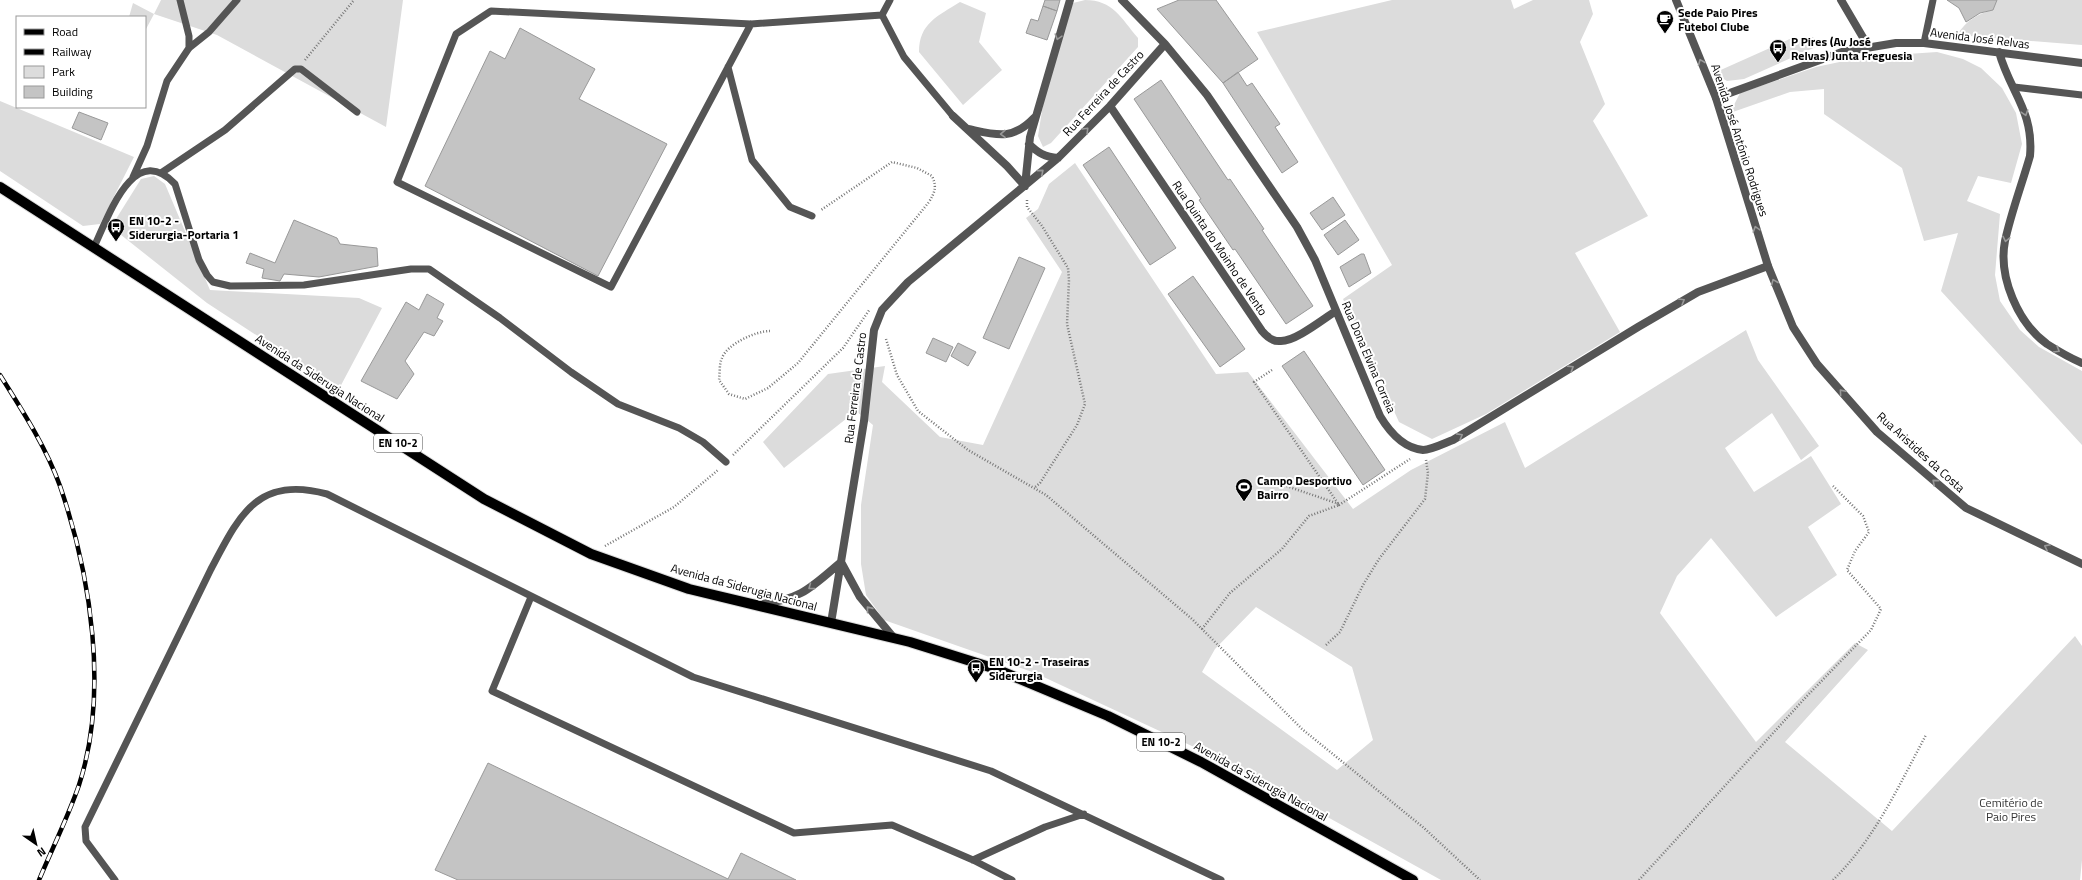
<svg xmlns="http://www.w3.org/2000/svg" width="2082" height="880" viewBox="0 0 2082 880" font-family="'Titillium Web',sans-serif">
<rect width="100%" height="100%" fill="#fff"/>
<!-- green -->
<path fill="#dcdcdc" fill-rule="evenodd" d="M161 0H403L386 127 217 35 154 14 145 31V17H129L133 3 154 14Z
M1085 0C1113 0 1121 18 1138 38V47L1051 143 1043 147 1038 136 1047 79 1073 3Z
M1392 0H1511L1514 9 1533 0H1589L1593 14 1580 42 1605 104 1593 121 1648 216 1575 253 1620 332 1486 414 1432 439 1399 422 1343 299 1392 265 1257 32Z
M1997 0H2082V45L1957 35C1967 20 1977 14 1993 10Z
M960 2 986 13 979 42 1002 70 963 105 919 52C919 23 938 16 960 2Z
M1813 37 1818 46 1744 79 1727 81 1714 73 1792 38 1802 42Z
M1937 52 1963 59 1981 68 2002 88 2016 113 2022 144 2011 183 1978 176 1967 201 2000 214 1995 275 2000 301 2020 330 2039 347 2082 371V445L1941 291 1958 233 1924 241 1902 168 1824 114V89L1790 92 1730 113 1740 93 1816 67 1863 57Z
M0 101 134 157 100 224 83 226 0 171Z
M1075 163 1216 374 1248 372 1353 509 1411 470 1505 422 1525 468 1746 330 1758 360 1819 446 1801 460 1772 413 1725 448 1754 492 1811 456 1841 504 1808 527 1837 575 1776 617 1711 538 1677 576 1660 613 1756 742 1855 643 1868 650 1785 742 1892 831 2075 636 2082 646V860L2080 880H1441L1304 804 1194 747 1035 673 884 620 866 595 861 564V505L873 425 856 411 784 468 763 442 828 374 885 366 882 382 940 437 983 445 1062 272 1026 218 1038 209 1049 184ZM1256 607 1352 667 1373 740 1337 770 1202 672 1215 649Z
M154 176 165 184 210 290 359 298 382 308 339 389 207 303 111 227 141 179Z"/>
<!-- building -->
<path fill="#c4c4c4" stroke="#999" d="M1045 0H1060L1057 11 1043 6Z
M1179 0H1216L1258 59 1223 83 1157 9Z
M1947 0H1997L1993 10 1980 13 1966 22 1959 8Z
M1043 6 1057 11 1047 40 1026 33 1031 19 1038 21Z
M520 28 595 69 579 99 667 144 598 276 425 186 490 51 505 59Z
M1238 72 1247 86 1252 83 1280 124 1275 127 1298 162 1282 173 1223 83Z
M1161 80 1228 180 1230 179 1264 229 1262 230 1313 306 1286 324 1235 249 1233 250 1199 200 1201 199 1134 99Z
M79 112 108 123 101 140 72 128Z
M1109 147 1176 248 1150 265 1083 165Z
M1333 197 1345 215 1322 230 1310 213Z
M294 220 337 238 340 244 377 248 378 266 319 277 284 274 280 281 262 278 264 269 246 263 250 253 275 263Z
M1345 220 1359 240 1338 255 1324 235Z
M1361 254H1364L1371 273 1349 287 1340 267Z
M1019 257 1045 268 1009 349 983 338Z
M1193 276 1245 349 1220 367 1168 294Z
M427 294 444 304 437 318 443 321 434 336 424 332 405 361 414 374 397 399 361 381 406 302 419 310Z
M933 338 953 347 946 362 926 353Z
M958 343 976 352 968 366 951 356Z
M1304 351 1385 470 1363 485 1282 366Z
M488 763 728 879 741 853 796 880H458L435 870Z"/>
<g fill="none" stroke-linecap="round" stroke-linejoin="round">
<defs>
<path id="primary" d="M0 187 484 499 591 554 689 589 910 642 996 669 1108 716 1201 762 1413 880"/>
</defs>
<!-- primary casing -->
<use href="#primary" stroke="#dbdbdb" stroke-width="12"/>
<!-- path -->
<path stroke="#777" stroke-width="2.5" stroke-dasharray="1 2" stroke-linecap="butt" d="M305 60 354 0
M1027 200V207L1042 226 1068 268 1069 280 1067 324 1085 404 1077 425 1040 483 1034 488
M770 331C756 331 727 344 722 358 719 364 720 373 719 380L729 394 745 399 768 388 798 363 929 202C935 192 937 187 932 176L917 168 892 162 821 210
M886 339 897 375 918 411 968 450 1046 495 1192 619 1302 729 1424 828 1480 880
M1272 370 1254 382 1339 505 1410 459
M733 455 843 348 870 309
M1260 482 1263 478 1339 504
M605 546 674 507 718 470
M1202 629 1230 593 1282 549 1309 516 1339 505
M1326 645 1340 632 1363 585 1379 559 1425 499 1428 473 1426 460
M1639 880 1806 697 1871 630 1881 609 1847 570 1855 551 1869 532 1863 516 1833 486
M1833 880C1875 839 1899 785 1926 735"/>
<!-- service -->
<path stroke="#555" stroke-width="7" d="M180 0 189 36V48
M882 15 890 0
M751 24 611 287 397 182 456 34 491 11 751 24 882 15 904 57 953 116
M1924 43 1933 0
M728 67 752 160 790 207 812 216
M2014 87 2082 95
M161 173 225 130 295 69H301L357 112
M133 177 147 146 167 81 189 48 209 32 237 0
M94 247C108 218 133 140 175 184L199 260 207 275 213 282 230 286 304 285 411 269H429L500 318 571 372 618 404 679 428 703 442 726 462
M531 597 492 691 794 833 892 825 973 860 1012 880
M973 860 1045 827 1084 814
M115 880 86 841 85 827 211 569C239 516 257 475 327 494L693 677 991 771 1221 880"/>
<!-- minor -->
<path stroke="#555" stroke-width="8" d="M1122 0 1165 44 1207 95 1297 227 1315 260 1380 416C1389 431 1403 448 1423 450 1431 450 1445 443 1453 440L1638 327 1698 292 1768 266
M1841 0 1868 46
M1999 52C2010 92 2034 111 2030 156 2022 184 2011 213 2005 241 1998 277 2018 323 2047 344 2058 351 2070 358 2082 363
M1716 98 1842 52 1896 43H1924L2082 63
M1110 106 1262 331C1267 337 1273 342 1281 341 1296 341 1323 319 1336 311
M953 116 1007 166 1025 186
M968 129C996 135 1012 141 1034 118
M1029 144C1038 153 1045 157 1058 158
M1025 186 1030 137 1070 0
M841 562 860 597 894 638
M758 604C799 601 811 588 841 562
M831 623 864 421 874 330 882 310 908 282 1058 158 1110 106 1165 44"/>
<!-- tertiary -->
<path stroke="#555" stroke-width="8" d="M1676 0 1716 98 1768 266 1793 327 1817 364 1877 432 1966 508 2082 564"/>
<!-- primary -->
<use href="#primary" stroke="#000" stroke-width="10"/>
<defs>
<path id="rail" d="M0 375C22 410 46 447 60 486 91 576 109 693 79 785 68 817 52 849 39 880"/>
</defs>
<!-- rail casing -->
<use href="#rail" stroke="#000" stroke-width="4.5"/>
<!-- rail -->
<use href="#rail" stroke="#fff" stroke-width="3" stroke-dasharray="9" stroke-linecap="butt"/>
</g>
<!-- one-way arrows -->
<defs><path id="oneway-chevron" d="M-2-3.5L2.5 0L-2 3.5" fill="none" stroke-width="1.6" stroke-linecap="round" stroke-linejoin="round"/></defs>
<g stroke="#999">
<use href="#oneway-chevron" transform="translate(1058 37) rotate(107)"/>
<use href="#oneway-chevron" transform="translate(1701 62) rotate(-112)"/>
<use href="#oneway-chevron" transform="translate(2025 113) rotate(73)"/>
<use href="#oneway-chevron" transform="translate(1086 130) rotate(-45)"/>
<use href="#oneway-chevron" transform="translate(1003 134) rotate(178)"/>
<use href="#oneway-chevron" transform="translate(1041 172) rotate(-40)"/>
<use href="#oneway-chevron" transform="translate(1756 229) rotate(-107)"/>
<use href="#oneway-chevron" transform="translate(2006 239) rotate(102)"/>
<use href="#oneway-chevron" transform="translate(1774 282) rotate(-112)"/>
<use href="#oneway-chevron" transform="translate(1682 301) rotate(-30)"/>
<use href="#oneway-chevron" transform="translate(2057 350) rotate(31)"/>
<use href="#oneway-chevron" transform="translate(1571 368) rotate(-32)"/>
<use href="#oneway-chevron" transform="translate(1842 392) rotate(-131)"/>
<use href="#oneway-chevron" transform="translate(1460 436) rotate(-29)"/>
<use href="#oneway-chevron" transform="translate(1935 482) rotate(-139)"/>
<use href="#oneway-chevron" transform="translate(2047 547) rotate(-154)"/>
<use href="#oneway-chevron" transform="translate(811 587) rotate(143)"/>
<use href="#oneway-chevron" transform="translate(869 609) rotate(-129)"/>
</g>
<!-- icons -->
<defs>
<symbol id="cafe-pin" viewBox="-11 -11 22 30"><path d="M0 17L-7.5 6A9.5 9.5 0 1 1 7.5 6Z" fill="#000" stroke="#fff"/><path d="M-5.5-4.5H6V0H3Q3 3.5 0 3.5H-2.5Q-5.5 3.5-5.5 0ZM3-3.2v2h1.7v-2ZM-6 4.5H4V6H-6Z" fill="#fff"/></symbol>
<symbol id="bus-pin" viewBox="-11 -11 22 30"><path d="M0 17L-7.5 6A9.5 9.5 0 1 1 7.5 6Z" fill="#000" stroke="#fff"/><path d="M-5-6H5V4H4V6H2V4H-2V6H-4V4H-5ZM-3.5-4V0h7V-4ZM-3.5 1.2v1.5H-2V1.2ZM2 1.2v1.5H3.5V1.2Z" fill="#fff"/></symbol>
<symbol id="stadium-pin" viewBox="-11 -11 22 30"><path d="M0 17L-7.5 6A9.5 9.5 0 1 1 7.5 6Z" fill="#000" stroke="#fff"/><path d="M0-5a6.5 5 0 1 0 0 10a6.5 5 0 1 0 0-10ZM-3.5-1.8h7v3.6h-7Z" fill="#fff"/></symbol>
</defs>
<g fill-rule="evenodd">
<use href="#cafe-pin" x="1655" y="9" width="20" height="27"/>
<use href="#bus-pin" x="1768" y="38" width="20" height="27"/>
<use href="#bus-pin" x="106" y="217" width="20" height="27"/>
<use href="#stadium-pin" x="1234" y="477" width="20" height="27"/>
<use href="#bus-pin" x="966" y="658" width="20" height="27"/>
</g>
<g text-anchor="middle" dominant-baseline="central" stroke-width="4" stroke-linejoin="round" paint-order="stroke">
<!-- shield labels -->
<g fill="#fff" stroke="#4c4c4c" stroke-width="1">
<rect x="374" y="434" width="48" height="18" rx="3"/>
<rect x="1137" y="733" width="48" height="18" rx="3"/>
</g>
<g font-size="11" font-weight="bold" fill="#000">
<text x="398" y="443">EN 10-2</text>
<text x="1161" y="742">EN 10-2</text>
</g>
<!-- poi labels -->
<g font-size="12" font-weight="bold" fill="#000" stroke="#fff" text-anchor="start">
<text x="1678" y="12">Sede Paio Pires<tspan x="1678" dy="14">Futebol Clube</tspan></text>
<text x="1791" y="41">P Pires (Av José<tspan x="1791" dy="14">Relvas) Junta Freguesia</tspan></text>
<text x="129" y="220">EN 10-2 -<tspan x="129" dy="14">Siderurgia-Portaria 1</tspan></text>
<text x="1257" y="480">Campo Desportivo<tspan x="1257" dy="14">Bairro</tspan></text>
<text x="989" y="661">EN 10-2 - Traseiras<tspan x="989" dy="14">Siderurgia</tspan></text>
</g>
<!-- street labels -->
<g font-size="12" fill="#000" stroke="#fff">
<text transform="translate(1980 38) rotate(7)">Avenida José Relvas</text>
<text transform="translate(1103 93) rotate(-47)">Rua Ferreira de Castro</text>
<text transform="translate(1740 140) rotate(72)">Avenida José António Rodrigues</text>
<text transform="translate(1220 248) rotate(56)">Rua Quinta do Moinho de Vento</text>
<text transform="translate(1369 357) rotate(67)">Rua Dona Elvina Correia</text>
<text transform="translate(320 378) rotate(33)">Avenida da Siderugia Nacional</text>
<text transform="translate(855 388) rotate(-83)">Rua Ferreira de Castro</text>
<text transform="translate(1921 452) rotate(42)">Rua Aristides da Costa</text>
<text transform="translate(744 587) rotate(15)">Avenida da Siderugia Nacional</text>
<text transform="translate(1261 781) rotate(29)">Avenida da Siderugia Nacional</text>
</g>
<!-- park labels -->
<g font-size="12" fill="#333" stroke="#fff">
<text x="2011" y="802">Cemitério de<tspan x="2011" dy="14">Paio Pires</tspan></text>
</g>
</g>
<!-- legend -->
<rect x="16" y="16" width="130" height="92" fill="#ffffff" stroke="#999999"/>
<rect x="24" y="29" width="20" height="6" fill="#000000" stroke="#999999"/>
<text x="52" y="36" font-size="12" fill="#000000">Road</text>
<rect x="24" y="49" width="20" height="6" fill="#000000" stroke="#999999"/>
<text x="52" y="56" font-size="12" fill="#000000">Railway</text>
<rect x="24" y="66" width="20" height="12" fill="#dcdcdc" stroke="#999999"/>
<text x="52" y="76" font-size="12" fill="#000000">Park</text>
<rect x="24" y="86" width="20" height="12" fill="#c4c4c4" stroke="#999999"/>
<text x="52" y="96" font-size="12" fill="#000000">Building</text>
<!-- north arrow -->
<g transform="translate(36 844) rotate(146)" stroke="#ffffff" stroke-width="3" paint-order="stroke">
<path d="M0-3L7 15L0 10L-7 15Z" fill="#000000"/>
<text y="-6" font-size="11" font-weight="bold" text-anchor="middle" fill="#000000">N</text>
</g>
</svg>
